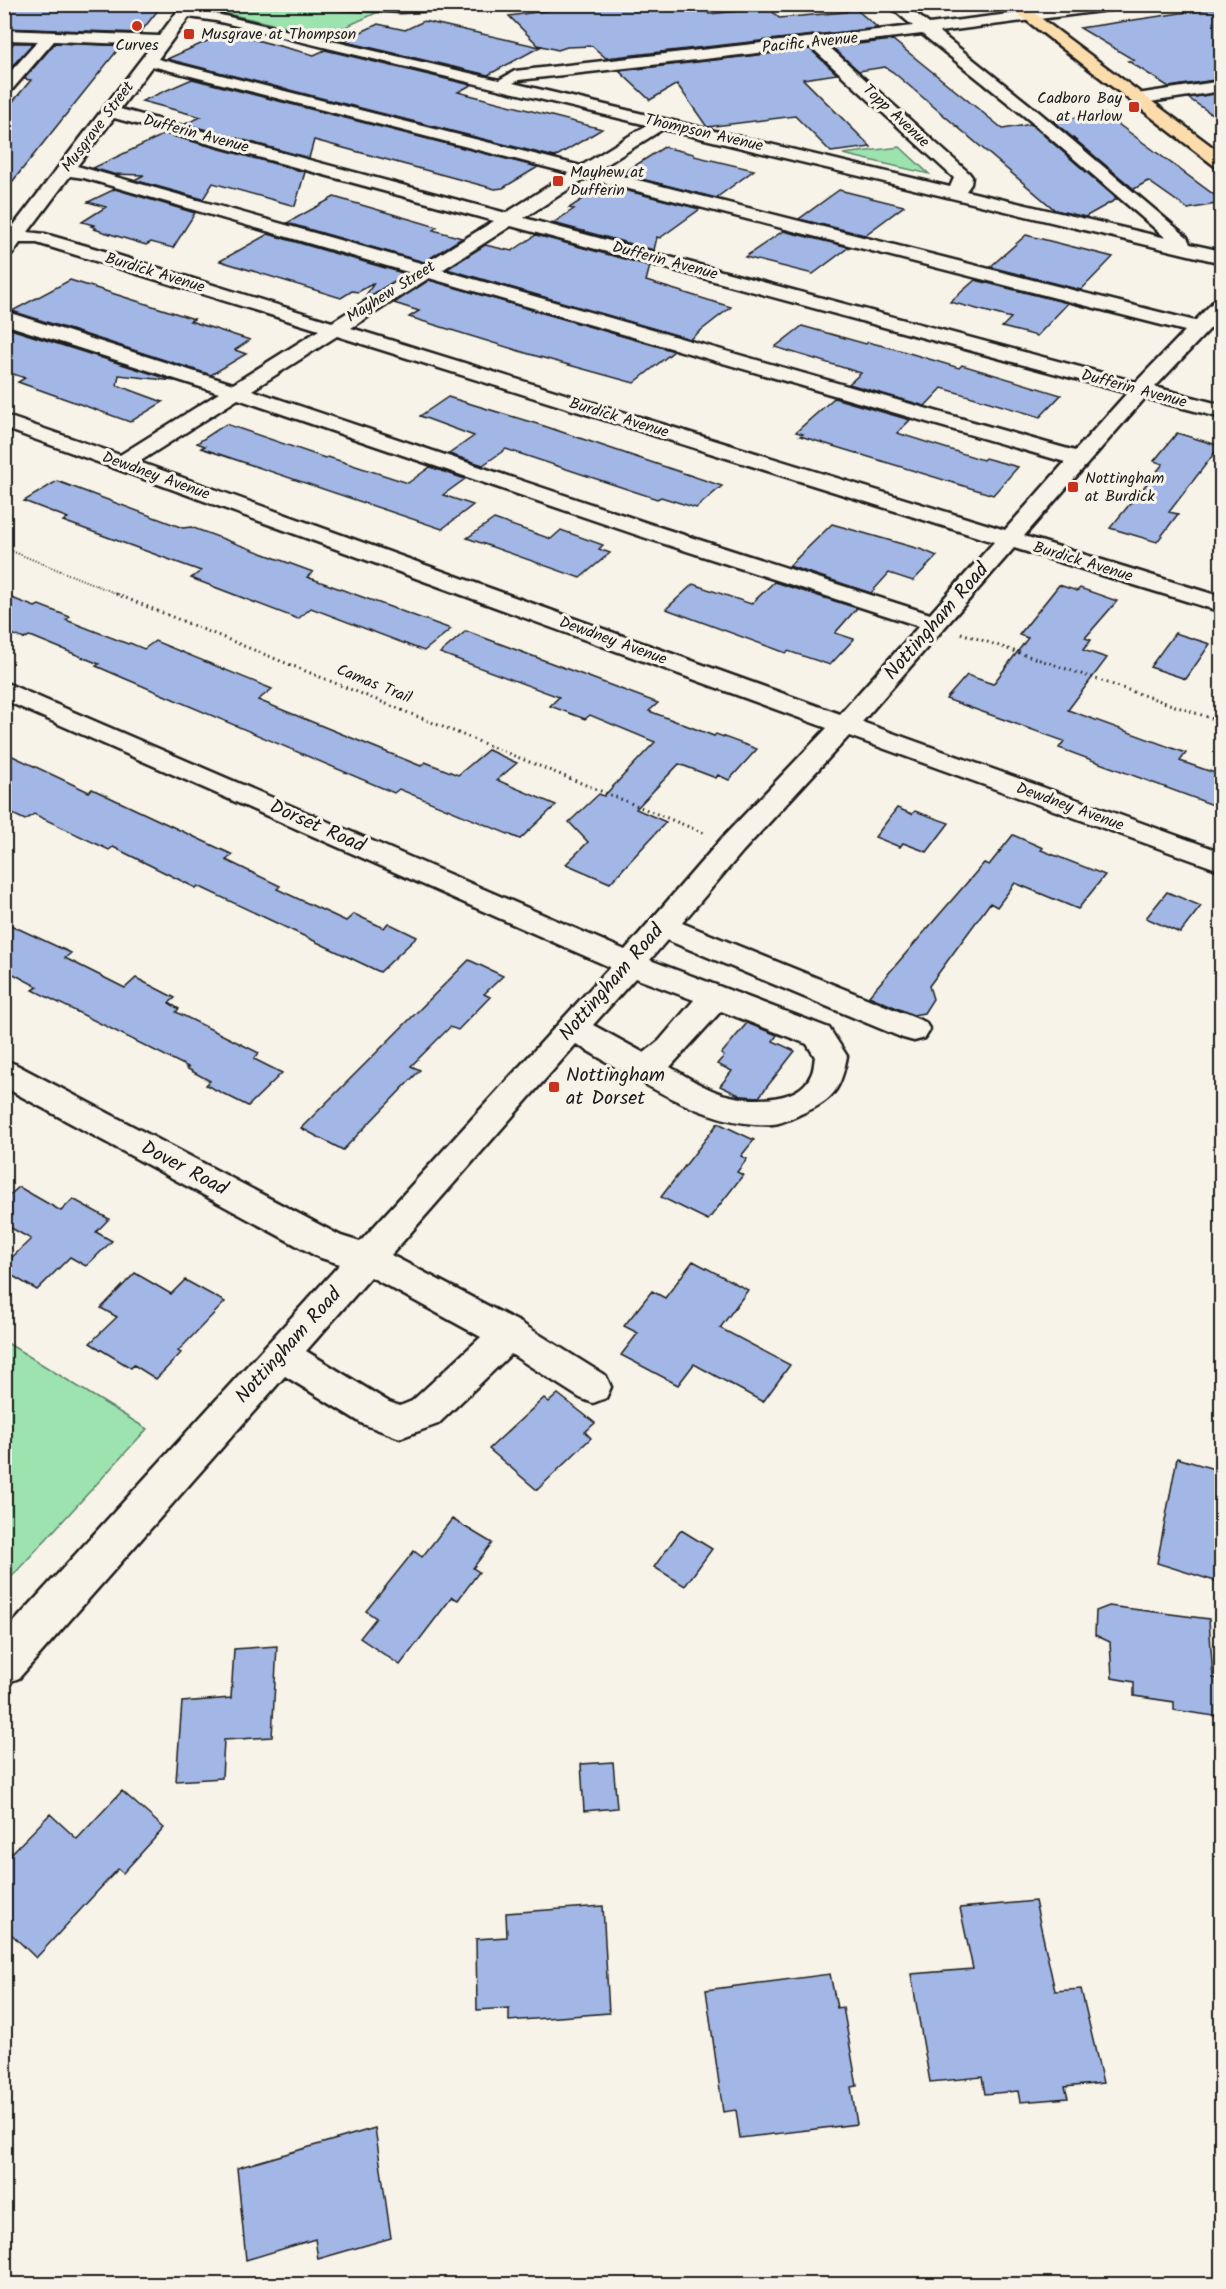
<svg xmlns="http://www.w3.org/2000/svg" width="1226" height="2289" viewBox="0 0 1226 2289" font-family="Kalam,sans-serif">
<rect width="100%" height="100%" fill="#f7f3e8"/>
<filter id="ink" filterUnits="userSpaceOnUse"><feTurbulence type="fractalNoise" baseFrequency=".0167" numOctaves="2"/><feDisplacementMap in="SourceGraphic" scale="12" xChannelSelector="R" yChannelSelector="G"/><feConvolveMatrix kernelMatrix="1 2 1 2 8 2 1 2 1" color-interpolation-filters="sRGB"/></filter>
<g filter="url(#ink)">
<!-- green -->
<path fill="#9ce3b0" stroke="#5c8066" stroke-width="1.5" d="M232 4 241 5 378 12 326 36 210 10 215 5Z
M900 147 929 174 843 154Z
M4 1341 147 1429 5 1584H4Z"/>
<!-- building -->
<path fill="#a2b7e5" stroke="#1c1c1c" stroke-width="1.5" d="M4 4H43L159 9 140 33 4 28Z
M592 4H678L683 9 702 7 709 14 769 8 779 18 846 12 851 5 878 28 606 58 592 46 567 47 558 50 538 45 509 16Z
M1221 7V79L1169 87 1128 61 1134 60 1080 28Z
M424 21 540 47 488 75 342 41 378 24 405 30Z
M223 34H233L314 55 325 50 471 85 458 92 602 129 555 157 167 59Z
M893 40 1003 129 1031 124 1117 199 1085 217 1055 210 893 72 885 67 859 71 832 47Z
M14 43H33L4 75V53Z
M55 43 129 46 127 49 120 47 4 192V112L31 80 24 79Z
M810 49 837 74 803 79 871 147 831 152 795 116 707 127 677 84 650 100 619 71Z
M192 79 538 167 503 188 495 189 314 140 309 158 185 124 201 117 142 101Z
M1221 93V120L1188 98Z
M1103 113 1221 200V203L1188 209 1148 181 1134 189 1053 121Z
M165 134 305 172 295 206 213 183 203 199 134 180 144 175 113 174 93 168Z
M664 147 694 154V156L754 170 716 198 622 174Z
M604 185 700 209 660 238 657 237 654 250 553 223 574 209 569 208Z
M115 189 195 213 173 248 151 242 146 245 94 229 96 228 91 226 94 225 82 222 106 207 88 202Z
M839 190 904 206 865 235 799 219Z
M334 197 437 227 433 230 462 238 424 262 287 223Z
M783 231 849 247 813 274 745 257Z
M268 234 406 274 370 296 366 295 374 283 358 292 352 291 341 298 220 261Z
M536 235 650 266 646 281 731 307 690 339 447 269 485 245 512 251Z
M1026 235 1113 257 1081 290 990 267Z
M70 280 194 319 190 321 250 340 235 350 246 354 211 375 12 311Z
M429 280 674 351 634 383 529 354 409 317 419 311 394 303Z
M975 280 1068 303 1037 336 1002 327 1011 318 950 302Z
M802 326 866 344 868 342 899 350 959 368 962 365 1061 395 1040 417 942 388 925 406 849 384 861 373 775 347Z
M4 327 175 381 119 375 117 385 163 402 130 422 18 382 25 378 4 371Z
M448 397 544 426 722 486 696 508 661 497 657 499 506 449 483 465 449 454 474 436 420 416Z
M834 398 910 420 897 433 983 460 985 458 1018 467 993 495 800 436 803 434 796 432Z
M226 424 325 458 328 457 408 483 430 467 465 479 443 495 473 505 442 529 201 448 205 446 197 443Z
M1177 433 1220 446 1169 512 1178 514 1157 542 1110 528 1163 464 1154 461Z
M57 481 183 528 191 527 313 572 307 577 451 629 424 651 311 608 298 619 191 578 201 571 63 521 68 518 24 501Z
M494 519 551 539 561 530 603 545 599 549 610 553 580 578 467 538Z
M832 524 923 550 937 556 913 581 889 573 871 593 789 566Z
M774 582 857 608 835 633 854 639 830 665 788 651 786 653 666 609 693 584 751 604Z
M1059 585 1077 591 1080 588 1117 601 1085 638 1091 640 1083 650 1107 658 1068 710 1186 753 1180 761 1221 775V808L1059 748 1064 741 946 699 967 675 993 684 1028 638 1019 635Z
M4 595 35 607 39 605 70 617 66 620 128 644 130 643 144 649 155 641 272 689 258 700 421 766 425 762 458 775 488 750 517 763 497 780 556 805 520 839 399 789 394 793 126 679 96 666 99 664 33 637 29 636 24 639 4 631Z
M466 631 658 703 649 711 714 736 716 734 757 749 729 780 718 775 716 778 679 764 636 809 666 822 610 883 566 864 588 842 569 822 599 794 604 796 655 742 590 715 585 719 550 706 559 697 440 653Z
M1175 633 1210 644 1186 679 1150 667Z
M4 752 89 792 92 789 233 855 226 860 280 886 277 889 346 921 354 914 384 928 388 923 417 937 380 972 198 886 196 888 113 847 109 850 34 814 25 820 4 810Z
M897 808 912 814 915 811 949 823 927 852 903 843 900 847 875 837Z
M1013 835 1043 848 1041 850 1105 875 1078 909 1015 883 997 907 990 903 929 986 933 999 924 1013 913 1015 869 996 984 863 989 865Z
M1167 892 1201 906 1180 933 1146 918Z
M4 922 71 953 65 958 125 988 136 978 175 998 169 1003 179 1009 176 1012 259 1053 254 1059 282 1073 248 1106 206 1085 210 1081 186 1068 188 1067 33 990 38 987 4 969Z
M469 960 503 976 484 994 490 997 458 1030 450 1027 411 1066 420 1070 343 1150 301 1128Z
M747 1023 777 1035 773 1041 795 1051 759 1097 741 1096 720 1086 732 1071 717 1064 724 1056 721 1054Z
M718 1123 754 1140 741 1156 747 1159 737 1172 743 1175 708 1220 661 1197Z
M19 1187 61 1211 73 1199 109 1219 96 1232 112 1241 86 1266 70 1257 37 1290 4 1271V1265L31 1239 4 1224V1200Z
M693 1261 748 1290 720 1328 790 1365 763 1402 694 1364 678 1385 621 1355 638 1333 624 1326 652 1291 665 1298Z
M135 1273 171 1294 185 1280 225 1302 178 1351 181 1353 156 1379 134 1365 131 1368 90 1343 117 1317 101 1308Z
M558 1394 595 1423 585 1432 591 1438 537 1490 489 1449 544 1398 549 1402Z
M1177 1458 1221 1471V1583L1157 1563Z
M452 1519 492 1543 473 1568 479 1572 458 1600 452 1597 400 1665 360 1638 376 1618 366 1611 414 1551 422 1557Z
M681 1530 712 1549 685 1586 654 1567Z
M1109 1606 1209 1619 1213 1678 1221 1679V1717L1174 1710V1702L1134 1696V1682L1112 1678 1110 1642 1095 1635 1096 1611Z
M277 1646 272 1737 224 1740 222 1778 176 1781 182 1702 231 1698 234 1649Z
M613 1762 617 1808 584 1811 581 1764Z
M122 1791 164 1828 123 1873 118 1869 36 1958 4 1927V1861L50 1814 77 1839Z
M1035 1901 1055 1991 1081 1989 1103 2083 1065 2087 1068 2098 1020 2102 1018 2091 985 2094 982 2077 930 2082 911 1974 973 1969 960 1908Z
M603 1906 609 2013 509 2021V2008L477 2010 476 1939 507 1937 506 1913Z
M830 1974 837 2008 843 2007 857 2086 851 2087 857 2124 740 2138 736 2110 723 2112 706 1990Z
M375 2128 391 2238 318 2259 315 2239 246 2260 237 2168Z"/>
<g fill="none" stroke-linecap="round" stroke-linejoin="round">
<defs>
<path id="minor" d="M183 4H198L195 9 499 80 515 71 913 26 887 4H904L929 24 1088 4H1131L1124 8 939 32 1040 113 1187 237 1190 244 1222 251V263L663 129 598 170 1195 321 1215 300 1222 298V316L1155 387 1222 405V418L1145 398 1024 536 1222 597V612L1014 548 862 722 1222 852V871L849 736 743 851 682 923 925 1022 930 1030 925 1038 914 1041 903 1038 667 940 650 960 829 1028 847 1056C841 1088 834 1100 803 1113 794 1117 783 1123 773 1124 706 1129 633 1076 576 1044L391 1255 521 1323 606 1376 611 1387 606 1398 593 1403 580 1398 511 1354 438 1424 400 1438 363 1424 285 1376 19 1678 4 1684V1633L340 1264 318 1257 4 1087V1060L15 1064 341 1236 360 1242 610 967 4 700V682L625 950 723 837 827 728 4 428V415L120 455 219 393 4 324V311L233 384 319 330 37 243H20L13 253 4 254V238L152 45 54 41 10 92 4 94V79L38 41 4 40V30L159 36ZM189 17 216 21 647 125 581 166 158 59ZM922 34 1028 119 1166 238 966 191 971 184 972 177 969 173 827 45ZM811 47 954 178 950 187 513 83 519 80ZM152 66 569 173 506 213 120 109ZM114 118 494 221 424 264 77 166ZM70 176 84 178 411 273 332 322 104 251 45 234 28 232ZM586 178 1185 331 1136 382 524 218ZM511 226 1127 393 1075 451 442 270ZM429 278 1065 462 1005 530 351 328ZM337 336 994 542 930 614 659 527 252 390ZM238 399 643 537 919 626 840 714 139 462ZM635 978 694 1000 659 1041 644 1053 593 1025ZM721 1011 807 1044 815 1057C814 1062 814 1070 811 1075 798 1106 739 1102 714 1091 699 1085 684 1075 670 1067ZM371 1277 481 1337 412 1401 400 1406 389 1402 306 1351Z
M317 4H484L477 8 401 12 324 8Z
M1222 81V91L1137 104 1129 99 1137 94Z"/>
<path id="major" d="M1005 4H1022L1222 154V168L1216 167Z"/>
</defs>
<!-- minor casing -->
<use href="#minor" stroke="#1c1c1c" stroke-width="5"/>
<!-- major casing -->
<use href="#major" stroke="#1c1c1c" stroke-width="5"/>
<!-- path-far1 -->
<path stroke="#1c1c1c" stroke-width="2" stroke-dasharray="1 2" stroke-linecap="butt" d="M73 4 157 7
M4 548 120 595"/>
<!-- path -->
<path stroke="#1c1c1c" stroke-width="3" stroke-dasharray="1.5 4" stroke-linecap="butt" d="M116 594 704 833
M961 633 1222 722"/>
<!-- minor -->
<use href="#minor" fill="#f7f3e8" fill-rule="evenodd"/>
<!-- major -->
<use href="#major" fill="#fddcac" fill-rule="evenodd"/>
</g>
</g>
<!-- markers -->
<g fill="#c8321e" stroke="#f7f3e8" stroke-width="2">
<circle cx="137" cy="26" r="6"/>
<rect x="183" y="28" width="12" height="12" rx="3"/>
<rect x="1128" y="101" width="12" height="12" rx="3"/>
<rect x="552" y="175" width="12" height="12" rx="3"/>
<rect x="1067" y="481" width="12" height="12" rx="3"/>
<rect x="548" y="1081" width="12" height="12" rx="3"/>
</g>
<g text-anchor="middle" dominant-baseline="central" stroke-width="6" stroke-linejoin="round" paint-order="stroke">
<!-- far-poi labels -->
<g font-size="16" fill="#1c1c1c" stroke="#f7f3e8" text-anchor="start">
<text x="201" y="34">Musgrave at Thompson</text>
<text x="137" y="45" text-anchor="middle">Curves</text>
<text x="1122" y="98" text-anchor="end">Cadboro Bay<tspan x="1122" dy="18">at Harlow</tspan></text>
<text x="570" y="172">Mayhew at<tspan x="570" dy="18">Dufferin</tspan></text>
<text x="1085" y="478">Nottingham<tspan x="1085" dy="18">at Burdick</tspan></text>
</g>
<!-- far-street labels -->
<g font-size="16" fill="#1c1c1c" stroke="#f7f3e8">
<text transform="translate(810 43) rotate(-6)">Pacific Avenue</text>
<text transform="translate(896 116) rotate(43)">Topp Avenue</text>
<text transform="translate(98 127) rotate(-53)">Musgrave Street</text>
<text transform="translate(704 133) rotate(13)">Thompson Avenue</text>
<text transform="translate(196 134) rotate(15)">Dufferin Avenue</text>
<text transform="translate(665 261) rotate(15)">Dufferin Avenue</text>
<text transform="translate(155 273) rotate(17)">Burdick Avenue</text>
<text transform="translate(391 292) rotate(-32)">Mayhew Street</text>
<text transform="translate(1134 389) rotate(15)">Dufferin Avenue</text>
<text transform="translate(619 418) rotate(17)">Burdick Avenue</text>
<text transform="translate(156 476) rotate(20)">Dewdney Avenue</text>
<text transform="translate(1083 562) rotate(17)">Burdick Avenue</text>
<text transform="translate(613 641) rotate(20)">Dewdney Avenue</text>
<text transform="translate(374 684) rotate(22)">Camas Trail</text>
<text transform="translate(1070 807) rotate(20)">Dewdney Avenue</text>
</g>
<!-- street labels -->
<g font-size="20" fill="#1c1c1c" stroke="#f7f3e8">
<text transform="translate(937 622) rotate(-49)">Nottingham Road</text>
<text transform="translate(317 827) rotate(24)">Dorset Road</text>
<text transform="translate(612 983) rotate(-49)">Nottingham Road</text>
<text transform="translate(184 1169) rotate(28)">Dover Road</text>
<text transform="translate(289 1346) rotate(-48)">Nottingham Road</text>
</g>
<!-- poi labels -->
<g font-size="20" fill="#1c1c1c" stroke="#f7f3e8" text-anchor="start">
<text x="566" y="1076">Nottingham<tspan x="566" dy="23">at Dorset</tspan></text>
</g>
</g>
<!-- margin -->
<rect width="1226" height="2289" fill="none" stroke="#f7f3e8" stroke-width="24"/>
<rect x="12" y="12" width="1202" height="2265" fill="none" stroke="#1c1c1c" stroke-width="2" filter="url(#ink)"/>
</svg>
